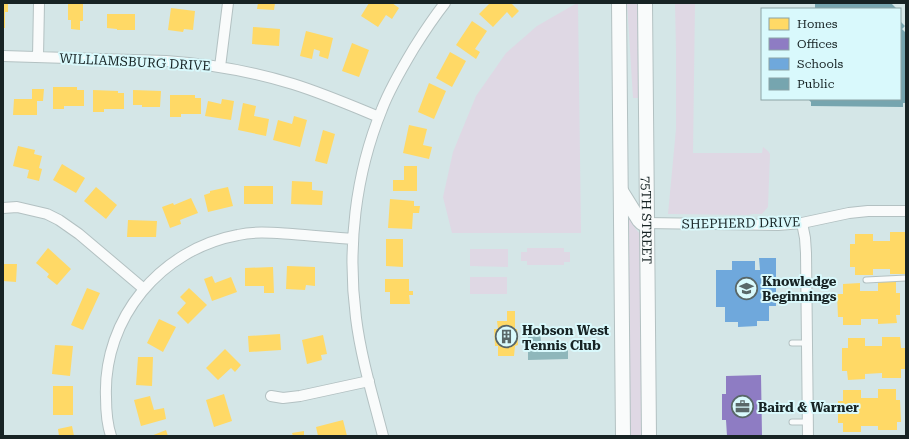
<svg xmlns="http://www.w3.org/2000/svg" width="909" height="439" viewBox="0 0 909 439" font-family="'Roboto Serif',serif">
<rect width="100%" height="100%" fill="#d4e6e7"/>
<!-- green -->
<path fill="#dfd8e4" d="M577 3H578L581 233H452L443 197 453 152 476 96 506 53 537 26Z
M627 3H638L639 98H633Z
M675 3H695L693 153H762L763 147 768 151 770 154 768 207 762 214H753L747 215 668 214 676 129V49Z
M626 218H631L635 228 640 234 643 436H629Z
M527 248H564V252H570V262H564V265H527V261H521V252H527Z
M470 249H508V267L470 266Z
M470 277H507V294H470Z"/>
<!-- water -->
<path fill="#8fb7bb" d="M528 331H540L541 342H568V359L528 360Z"/>
<!-- homes -->
<path fill="#ffd966" d="M3 3H8V12H5V28H3Z
M68 3H83V21H80V30L71 29V20H68Z
M258 3H275L274 10 257 9Z
M369 3H392L399 8 392 19 386 15 378 27 361 16Z
M490 3H511L519 11 512 18 507 12 493 27 479 14Z
M171 8 195 11 193 30 184 29 183 32 168 30Z
M107 14H135V30H117V29L107 28Z
M472 21 487 31 475 49 480 52 476 59 456 45Z
M253 27 280 29 279 46 252 44Z
M306 31 333 38 328 59 319 56 320 51 314 49 312 59 300 56Z
M352 43 369 50 359 77 342 71Z
M450 52 466 61 452 87 436 78Z
M429 83 446 91 434 119 418 112Z
M53 87H77V90H84V106H64V109H53Z
M32 89H44L43 101H37V115H13L14 99H32Z
M93 90 118 91V93H124V109H104V112H93Z
M133 90 161 91 160 107H142V105H133Z
M170 95H195V98H201V114H181V117H170Z
M222 99 234 101 231 120 205 116 208 101 221 104Z
M243 103 256 106 254 116 269 119 266 136 238 130Z
M294 116 307 120 300 147 273 140 278 120 292 124Z
M409 125 427 129 423 145 432 147 429 159 403 153Z
M323 130 335 134 327 164 315 161Z
M18 146 35 150 34 154 42 156 39 168 42 169 39 181 27 178 29 170 13 166Z
M62 164 85 178 76 193 53 180Z
M404 166H417V191H393V180H404Z
M292 181 312 182V190L323 191 322 205 291 204Z
M244 186H273V204H244Z
M96 187 117 205 106 219 84 201Z
M228 187 233 206 208 212 204 195 210 193V191Z
M191 198 198 213 180 220 181 224 170 228 162 207 173 203 174 205Z
M390 199 414 201V206H420L419 213H413L412 229 388 228Z
M128 220 157 221 156 237H127Z
M890 232H906V274H890V269H873V275H855V267H850V244H855V234H873V241H890Z
M386 239H403V267L386 266Z
M48 248 71 269 57 285 47 277 49 274 36 263Z
M3 264H17L16 282 3 281Z
M287 266 315 267V286L306 285 305 290 286 289Z
M273 267 274 293H264V286H245V268Z
M212 276 215 283 231 277 237 292 212 301 204 279Z
M385 279H409V291H413V295H409L410 304H390V292H385Z
M878 282H896V293H900V315H896L897 323 878 324V319H861V325H843V317H838L837 294H843V284L860 283V291H878Z
M87 288 100 293 83 330 71 325Z
M189 288 207 305 188 324 177 313 186 303 180 297Z
M507 311H515V329H517L518 345 515 346 514 356H498V346H495L494 329H498L497 321H507Z
M159 319 176 327 163 352 147 343Z
M280 334 281 350 249 352 248 336Z
M323 335 327 354 321 355 322 360 307 364 302 340Z
M882 337H900L901 348H905V369H901V378H882V373L865 374V379L848 380 847 371H842V348H848V338H865V346H882Z
M55 345 73 346 70 376 52 374Z
M225 349 241 365 235 372 231 368 218 380 206 368Z
M138 357H153L152 386 136 385Z
M53 386H73V415H53Z
M878 389H896V400H900L901 422H897V430H878V426H861V432H843V423H838V401H843V390H861V398H878Z
M224 394 232 421 214 427 206 400Z
M150 396 154 410 164 408 166 419 141 426 134 400Z
M343 420 347 436H318L316 427Z
M72 426 74 436H59L58 429Z
M166 430 168 436H151Z
M304 431V436H293L292 433Z"/>
<!-- offices -->
<path fill="#8e7cc3" d="M761 375 762 436H727L726 420H722V394H726V376Z"/>
<!-- schools -->
<path fill="#6fa8dc" d="M759 258H776V306H769V321H757V326L738 327V322H725V307H716V270H732V261H755V270H760Z"/>
<!-- public -->
<path fill="#76a5af" d="M815 3H883L884 4 885 3H891L897 9H815Z
M900 21 905 26 902 29 906 33V103H903V107L811 106V102L808 99H900Z"/>
<g fill="none" stroke-linecap="round" stroke-linejoin="round">
<defs>
<path id="lane" d="M866 280 906 278
M792 343H807
M792 422H807"/>
<path id="street" d="M3 56 166 61C209 64 251 71 293 84 322 93 350 105 379 117
M38 57 39 3
M220 67 228 3
M3 208 17 207 47 214 59 220 79 234 144 289
M646 223 778 225 802 223 849 213 868 211H906
M802 223 805 238 806 253 808 436
M271 396 283 398 300 396 369 381
M111 436C107 424 106 410 106 397 103 318 161 249 238 235 256 231 274 233 292 234 313 236 333 237 353 239
M383 436C373 397 361 358 356 318 347 248 355 175 382 109 390 88 402 68 414 48 424 32 434 17 445 3"/>
<g id="secondary">
<path d="M619 3 623 436"/>
<path id="s1" d="M645 3 649 436"/>
<path d="M621 191 639 220 642 223H646"/>
</g>
</defs>
<!-- lane casing -->
<use href="#lane" stroke="#b3c1c2" stroke-width="7"/>
<!-- street casing -->
<use href="#street" stroke="#b3c1c2" stroke-width="12"/>
<!-- secondary casing -->
<use href="#secondary" stroke="#b3c1c2" stroke-width="16"/>
<!-- lane -->
<use href="#lane" stroke="#f9fbfb" stroke-width="5"/>
<!-- street -->
<use href="#street" stroke="#f9fbfb" stroke-width="10"/>
<!-- secondary -->
<use href="#secondary" stroke="#f9fbfb" stroke-width="14"/>
</g>
<!-- icons -->
<defs>
<symbol id="school-ring" viewBox="-11 -11 22 22"><circle r="9.5" fill="#d9f9fc" stroke="#596768" stroke-width="1.5"/><path d="M0-5L7-2L0 1L-7-2ZM-4 1L0 2.5L4 1V4Q0 6-4 4Z" fill="#596768"/></symbol>
<symbol id="building-ring" viewBox="-11 -11 22 22"><circle r="9.5" fill="#d9f9fc" stroke="#596768" stroke-width="1.5"/><path d="M-4-6H4V6H1V3H-1V6H-4ZM-2.5-4.3h1.7v1.8h-1.7ZM.8-4.3h1.7v1.8H.8ZM-2.5-1h1.7V.8h-1.7ZM.8-1h1.7V.8H.8Z" fill="#596768"/></symbol>
<symbol id="office-ring" viewBox="-11 -11 22 22"><circle r="9.5" fill="#d9f9fc" stroke="#596768" stroke-width="1.5"/><path d="M-6-3h4V-5.5h4V-3h4V5H-6ZM-1-4.5V-3h2v-1.5ZM-6 0V1H6V0Z" fill="#596768"/></symbol>
</defs>
<g fill-rule="evenodd">
<use href="#school-ring" x="734" y="276" width="25" height="25"/>
<use href="#building-ring" x="494" y="324" width="25" height="25"/>
<use href="#office-ring" x="730" y="394" width="25" height="25"/>
</g>
<g text-anchor="middle" dominant-baseline="central" stroke-width="4" stroke-linejoin="round" paint-order="stroke">
<!-- street labels -->
<g font-size="13" fill="#172324" stroke="#d9f9fc">
<text transform="translate(135 62) rotate(3)">WILLIAMSBURG DRIVE</text>
<text stroke="none"><textPath href="#s1" startOffset="217">75TH STREET</textPath></text>
<text transform="translate(741 223) rotate(-1)">SHEPHERD DRIVE</text>
</g>
<!-- poi labels -->
<g font-size="13" font-weight="bold" fill="#172324" stroke="#d9f9fc" text-anchor="start">
<text x="762" y="281">Knowledge<tspan x="762" dy="15">Beginnings</tspan></text>
<text x="522" y="330">Hobson West<tspan x="522" dy="15">Tennis Club</tspan></text>
<text x="758" y="407">Baird &amp; Warner</text>
</g>
</g>
<!-- border -->
<rect width="909" height="439" fill="none" stroke="#172324" stroke-width="8"/>
<!-- legend -->
<rect x="761" y="8" width="140" height="92" fill="#d9f9fc" stroke="#8ba3a6"/>
<rect x="769" y="18" width="20" height="12" fill="#ffd966" stroke="#8ba3a6"/>
<text x="797" y="28" font-size="12" fill="#172324">Homes</text>
<rect x="769" y="38" width="20" height="12" fill="#8e7cc3" stroke="#8ba3a6"/>
<text x="797" y="48" font-size="12" fill="#172324">Offices</text>
<rect x="769" y="58" width="20" height="12" fill="#6fa8dc" stroke="#8ba3a6"/>
<text x="797" y="68" font-size="12" fill="#172324">Schools</text>
<rect x="769" y="78" width="20" height="12" fill="#76a5af" stroke="#8ba3a6"/>
<text x="797" y="88" font-size="12" fill="#172324">Public</text>
</svg>
